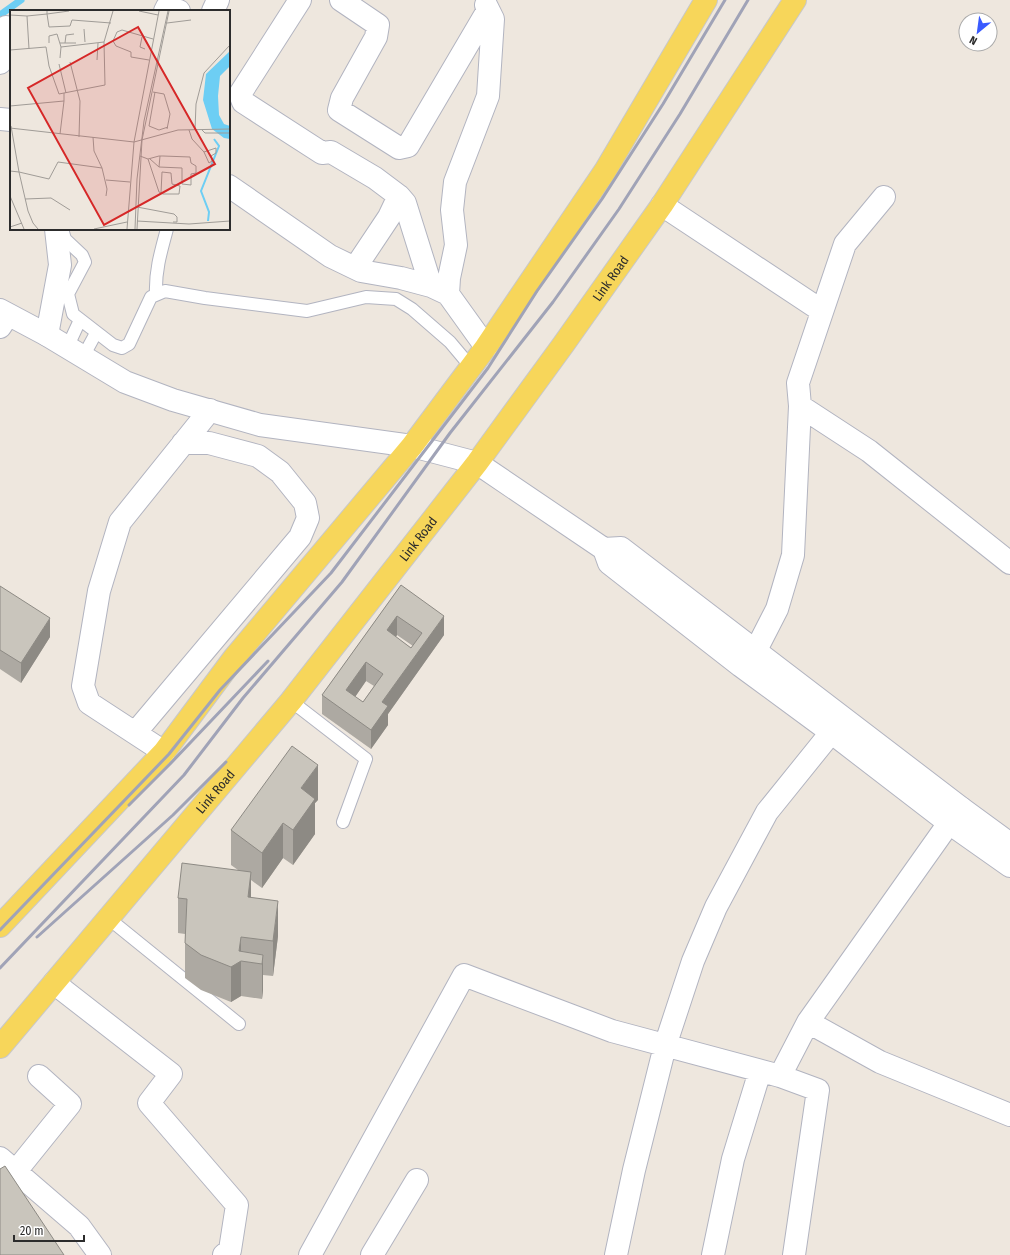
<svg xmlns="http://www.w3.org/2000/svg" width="1010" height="1255" viewBox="0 0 1010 1255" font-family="'Fira Sans Condensed',sans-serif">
<rect width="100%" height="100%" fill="#eee7de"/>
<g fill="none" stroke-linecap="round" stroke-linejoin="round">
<!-- stream -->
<path stroke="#6dcef4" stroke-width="7" d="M0 15 21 0"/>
<defs>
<path id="lane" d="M62 229 65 239 82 255 85 262 68 294 73 314 113 345 122 348 129 344 151 297 165 291 205 298 307 311 366 297 396 299 412 309 450 342 471 367
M156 294C155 271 161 251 167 229
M67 348 80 320
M83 357 96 333
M291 701 366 759 343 822
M108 918 239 1024"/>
<path id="street" d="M300 0 240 94 243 102 322 153 331 152 375 178 399 196 389 217 355 268
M341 0 378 25 376 37 342 98 339 110 399 148 408 146 488 10
M486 5 493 19 488 96 455 182 452 210 456 245 449 278 448 294 486 347
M165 11 167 7 179 11
M213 11 218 0
M0 63 2 31 6 27 11 28
M0 119 11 120
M229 186 330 256 361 271 401 278 431 286 448 294
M399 196 405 203 431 286
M884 197 845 244 798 383 800 406 869 451 1010 563
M662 205 822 311
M0 327 8 315
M47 335 60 265 56 229
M742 664 756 650 777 609 793 555 800 406
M135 733 300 537 308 518 305 503 280 472 258 456 209 443H183
M164 752 89 703 83 686 99 591 120 522 210 410
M961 808 949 823 808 1022 880 1062 1010 1115
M54 983 171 1074 149 1103 237 1205 230 1250 224 1255
M780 1076 818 1090 794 1255
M0 1158 79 1226 100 1255
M16 1171 70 1104 39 1076
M310 1255 464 975 612 1031 780 1076 808 1022
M372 1255 417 1180
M616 1255 634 1170 665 1046 693 961 716 907 767 812 842 719
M713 1255 733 1159 760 1071"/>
<path id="secondary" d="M0 310 47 335 125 382 173 400 260 425 412 446 477 463 604 549 609 563 741 666 832 733 949 823 1010 866
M604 549 621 548 961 808 1010 844"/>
<g id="primary">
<path d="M0 926 164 752 234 658 412 446 486 347 605 171 706 0"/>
<path id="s1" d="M0 1047 291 701 477 463 563 345 662 205 795 0"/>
</g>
</defs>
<!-- lane casing -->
<use href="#lane" stroke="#b2b4c0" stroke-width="14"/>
<!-- street casing -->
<use href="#street" stroke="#b2b4c0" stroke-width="24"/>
<!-- secondary casing -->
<use href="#secondary" stroke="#b2b4c0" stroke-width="24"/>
<!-- primary casing -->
<use href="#primary" stroke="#c8c8c8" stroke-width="24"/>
<!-- lane -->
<use href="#lane" stroke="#fff" stroke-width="12"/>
<!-- street -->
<use href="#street" stroke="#fff" stroke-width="22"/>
<!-- secondary -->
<use href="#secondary" stroke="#fff" stroke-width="22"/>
<!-- primary -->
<use href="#primary" stroke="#f7d65a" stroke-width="22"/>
<!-- rail -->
<path stroke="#a0a3b7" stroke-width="3" d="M129 805 170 764 268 661
M0 930 169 754 220 690 331 573 488 368 537 291 602 199 663 104 725 0
M37 937 173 815 226 762
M0 968 184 775 243 698 342 582 450 433 553 302 619 209 680 114 748 0"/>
</g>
<!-- wall -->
<path fill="#ada9a2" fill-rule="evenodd" d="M401 585 444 635 388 714V725L371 749 322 714V695ZM397 635 413 646 411 648 396 637ZM366 681 374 686 363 702 355 697Z
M0 586 50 637 21 683 0 669Z
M318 800 315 803V834L293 865 283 858 262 888 251 880V897L278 936 273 976 263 975V990L262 999 241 996 231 1002 201 990 185 978V934L178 933V898L238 870 231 865V830Z"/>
<!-- shaded-wall -->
<path fill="#8d8a84" d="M397 616V635L387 650V630Z
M444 616V635L388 714V725L371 749V730L382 702Z
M50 618V637L21 683V663Z
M366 662V681L346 710V690Z
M318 765V800L315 803V834L293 865V830L301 788Z
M283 823V858L262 888V853Z
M251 872V907L248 897Z
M278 901V936L273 976V941Z
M241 937V996L231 1002V967L239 951Z
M263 955V990L262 999V964Z"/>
<!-- building -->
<path fill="#c9c5bc" stroke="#8d8a84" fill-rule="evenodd" d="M401 585 444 616 382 702 388 706 371 730 322 695ZM397 616 422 633 411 648 387 630ZM366 662 383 674 363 702 346 690Z
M0 586 50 618 21 663 0 650Z
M292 746 318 765 301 788 315 799 293 830 283 823 262 853 231 830Z
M182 863 251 872 248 897 278 901 273 941 241 937 239 951 263 955 262 964 241 961 231 967 201 955 185 943 187 899 178 898Z
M5 1166 64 1255H0V1169Z"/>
<g text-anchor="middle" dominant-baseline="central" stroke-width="3" stroke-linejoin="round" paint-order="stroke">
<!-- street labels -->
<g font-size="13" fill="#2c2c2c" stroke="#fff">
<text stroke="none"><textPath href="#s1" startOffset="982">Link Road</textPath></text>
<text stroke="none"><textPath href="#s1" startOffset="658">Link Road</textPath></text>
<text stroke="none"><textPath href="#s1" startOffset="334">Link Road</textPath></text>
</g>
</g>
<!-- overview -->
<g transform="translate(10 10)">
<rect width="220" height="220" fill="#eee7de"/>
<path d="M220 41V56L210 66 208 86 209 105 214 114 220 116V129L214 128 202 119 193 90 196 64Z" fill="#6dcef4"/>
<path fill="none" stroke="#6dcef4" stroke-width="2" d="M198 211 199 202 191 181 209 136 204 129"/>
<path fill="none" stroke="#a09c97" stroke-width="1" d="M59 1 37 4 39 17 60 16 62 10 101 13M129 1 148 5M0 5 17 6 19 39M17 6 37 4V1M157 13 181 10M74 19 75 32M132 27 130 37 135 39M94 32 103 1M39 33V26L47 24 51 37M50 33H66M55 33 56 25 64 24M0 40 36 37 39 56 49 84 54 83M50 48 51 37 94 32 95 75 54 83V91M87 50 88 33M139 50 121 47V42L106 36 103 31 107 22 112 20 143 29M60 52 70 91 69 127M49 54 56 83M143 82 154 84 160 104 157 119M145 82 139 116 149 120 158 117M0 96 54 91 50 124M0 118 124 132 168 120 220 119M179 120 182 129 194 142 206 138V143L201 146 202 151 199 153 194 142M185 120 186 94 194 63 220 35M192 120 195 123H220M83 127 84 141 92 158M130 146 138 149 149 182 153 184H169L170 176 162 174 161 163 152 162 151 183M138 149 149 146H153L180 147 181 153 186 156V163L181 164V175L172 174V158L149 157 150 146M140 149 149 157M0 161 9 162 1 116M96 170 120 172M0 186 14 219M15 189 41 188 60 200M127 197 164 204 167 207V212H163M127 211 179 214 220 211M0 217 12 213M28 219 23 213 18 201 9 162 39 169 48 152 92 158 97 179 96 186M84 219 117 212M117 219 124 132 149 1M125 219 127 169 134 111 158 1M127 219 132 130 159 1"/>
<path fill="#d62828" fill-opacity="0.15" stroke="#d62828" stroke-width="2" d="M128 17 205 154 94 215 18 78Z"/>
<rect width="220" height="220" fill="none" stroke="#2c2c2c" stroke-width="2"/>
</g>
<!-- north arrow -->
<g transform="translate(978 32) rotate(209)"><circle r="19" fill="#ffffff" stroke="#ababab"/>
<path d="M0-3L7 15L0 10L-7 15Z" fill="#3a5bff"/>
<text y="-6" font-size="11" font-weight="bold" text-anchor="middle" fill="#2c2c2c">N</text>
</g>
<!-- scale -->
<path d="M14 1235v6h70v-6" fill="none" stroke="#2c2c2c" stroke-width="2"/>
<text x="20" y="1235" font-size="12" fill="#2c2c2c" stroke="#ffffff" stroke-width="3" paint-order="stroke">20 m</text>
</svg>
